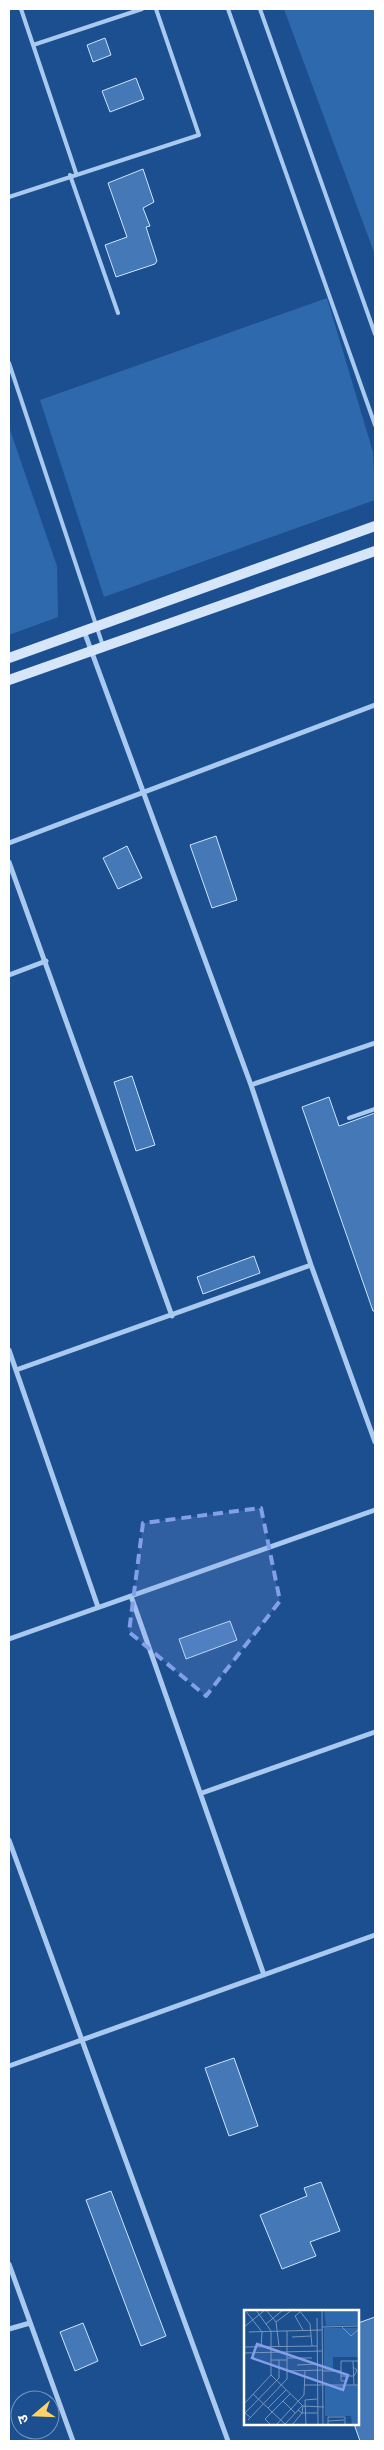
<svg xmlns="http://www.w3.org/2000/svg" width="384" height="2450" viewBox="0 0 384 2450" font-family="'Titillium Web','Noto Sans Devanagari',sans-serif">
<rect width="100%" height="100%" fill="#1b4f8f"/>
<!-- green -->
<path fill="#2e69ad" d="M284 9H375V255Z
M327 298 373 452 375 500 104 597 40 400Z
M9 427 57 566 58 617 9 635Z"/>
<!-- building -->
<path fill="#4478b7" stroke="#cfe3fa" d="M105 38 111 55 93 62 87 45Z
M136 78 144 99 110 112 102 91Z
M143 169 154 202 143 208 150 226 146 227 157 261 155 264 116 277 105 245 127 237 108 183Z
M216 836 237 900 212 908 190 845Z
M127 846 142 878 118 889 103 858Z
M132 1076 155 1145 136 1151 114 1082Z
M329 1097 339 1126 375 1113V1311H373L302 1107Z
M254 1256 260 1273 203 1294 197 1277Z
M230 1621 237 1640 186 1659 179 1639Z
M234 2058 258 2126 229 2136 205 2068Z
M321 2182 340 2231 310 2242 316 2256 282 2269 260 2215 307 2196 304 2188Z
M111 2191 166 2336 141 2346 86 2200Z
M375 2317V2441H360L354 2424H358V2323Z
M83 2323 98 2361 75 2371 60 2332Z"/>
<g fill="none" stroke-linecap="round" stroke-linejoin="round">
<!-- lane -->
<path stroke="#a9c9ee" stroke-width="4" d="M21 9 76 173
M228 9 375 425
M260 9 375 334
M33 45 142 9
M70 175 118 313
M9 197 199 135 156 9
M9 363 103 646
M349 1118 375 1109"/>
<!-- street -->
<path stroke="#a9c9ee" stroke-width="5" d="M84 631 251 1085 311 1265 375 1442
M9 843 375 705
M9 862 172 1316
M9 975 46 961
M251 1085 375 1043
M9 1350 98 1607
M16 1370 311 1265
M131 1596 264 1975
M9 1639 375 1510
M202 1793 375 1732
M9 1840 228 2441
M9 2066 375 1935
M9 2264 73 2441
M9 2329 30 2323"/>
<!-- secondary -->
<path stroke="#d6e6fa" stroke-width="10" d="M9 658 375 526
M9 680 375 551"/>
</g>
<!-- marked area -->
<path fill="#839eea" fill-opacity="0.2" stroke="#839eea" stroke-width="4" stroke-dasharray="10 6" stroke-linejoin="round" d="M261 1508 280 1601 206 1696 129 1632 143 1523Z"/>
<!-- overview -->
<g transform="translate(244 2310)">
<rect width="115" height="115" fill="#1b4f8f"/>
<path d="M80 0H115V15L82 16ZM80 18H115V47H89V60H80ZM115 75V115H108L107 106H81V76Z" fill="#2e69ad"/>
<path fill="none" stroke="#7695bc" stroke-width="1" d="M1 0 18 22 17 37M12 0 27 21V65L59 96 80 97M22 0 32 12 35 36M55 0 66 14 68 36M78 0 79 115M56 2 51 6 59 20M73 8 74 115M32 12 48 0M22 14 39 0M0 17 21 0M78 17 115 16M98 17 107 26 115 19M5 22 78 20M48 27 67 26M0 37 73 36M0 43 78 41M43 48H68M27 50H43M109 51 110 75M53 55 73 54M43 61 79 60M79 61H97M97 66H110L113 60 109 57M102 66V71H97V51H115M60 75H115M9 84 42 115M39 91 51 103M0 94 27 65M24 98 42 80M54 100 58 103H73M6 107 1 103 35 68V50M4 110 43 69V21M84 111 100 110M41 114 58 96M27 115 21 109 46 84M32 115 60 85 61 61M48 115 58 103 59 96M62 115 61 90 73 89M84 115V107H101V115"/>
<path fill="#839eea" fill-opacity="0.15" stroke="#839eea" stroke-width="2.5" d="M13 34 104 65 99 80 8 48Z"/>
<rect width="115" height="115" fill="none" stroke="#fff" stroke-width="2.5"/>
</g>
<!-- border -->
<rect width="384" height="2450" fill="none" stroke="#ffffff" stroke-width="20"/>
<!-- north arrow -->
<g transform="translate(35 2415) rotate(251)"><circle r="24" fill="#1b4f8f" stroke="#7695bc"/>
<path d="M0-4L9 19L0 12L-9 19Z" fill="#ffd166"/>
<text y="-8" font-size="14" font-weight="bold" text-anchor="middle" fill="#ffffff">उ</text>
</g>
</svg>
